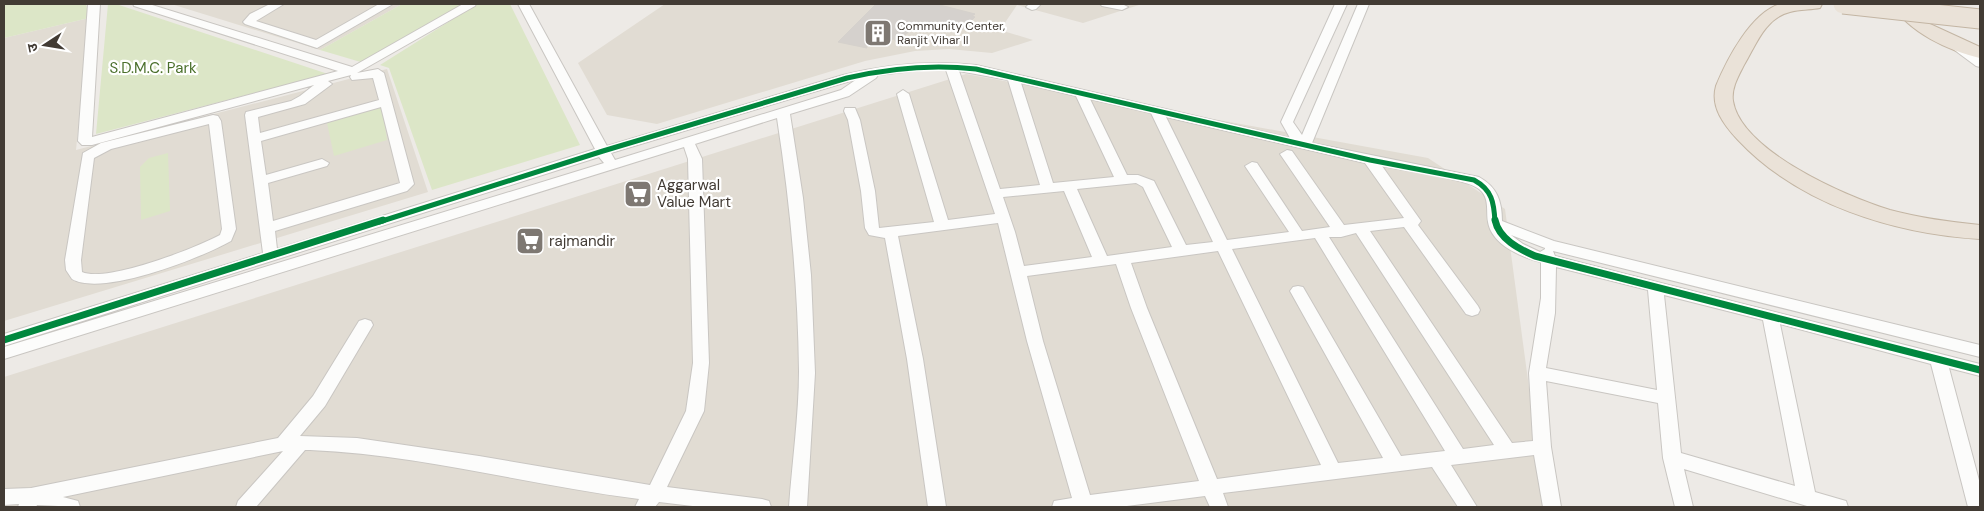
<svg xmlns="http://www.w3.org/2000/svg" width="1984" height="511" viewBox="0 0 1984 511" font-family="'DM Sans','Noto Sans Devanagari',sans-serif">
<rect width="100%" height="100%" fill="#edeae6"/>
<!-- residential -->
<path fill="#e1dcd3" d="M171 4H402L320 50Z
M665 4H1142L1083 23 1017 5 1000 30 1033 40 992 53 949 49 915 51 865 61 657 124 607 115 578 63Z
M89 18 76 150 387 69 428 192 4 321V38Z
M966 74 1428 158 1505 209 1545 507H4V377Z"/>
<!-- green -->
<path fill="#dce6c7" d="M4 4H86L89 18 4 38Z
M108 4H116L328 74 96 134Z
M402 4H464L364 63 320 50Z
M477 4H510L580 145 432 190 389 68 380 65Z
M382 106 387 140 334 156 327 123Z
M168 153 170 211 141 220 140 167 149 158Z"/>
<!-- building -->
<path fill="#d5d1cd" stroke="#d5d1cc" d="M876 4H936L975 14 972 16 975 17 962 30 958 29 956 31 921 22 896 42 894 39 866 43 867 48 838 42Z"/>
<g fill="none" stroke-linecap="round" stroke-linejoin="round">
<defs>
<path id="minor" d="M88 4H100L92 137 338 71 134 6 133 4H149L352 67 463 4H476L475 6 357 73 378 69 384 73 414 184 407 191 275 231 277 249 595 149 518 4H529L607 146 843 75C887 64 930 60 976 65L1290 138 1281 122 1335 4H1347L1293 122 1302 135 1358 4H1369L1312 143 1479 177C1497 187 1502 201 1502 221L1554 241 1980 345V357L1553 251 1555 256 1980 364V376L1949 368 1980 484V507H1968L1931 364 1780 324 1815 492 1846 501 1848 507 1807 506 1684 469 1693 507H1675L1663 458 1658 403 1546 381 1551 447 1561 507H1543L1534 455 1451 465 1477 507H1458L1432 467 1223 493 1228 507H1210L1205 496 1119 507H1052L1054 501 1072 498 1027 341 998 223 898 236 923 359 946 507H928L907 359 885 238 869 235 865 228 861 191 848 120 844 111 845 108H855L860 120 875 191 879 228 934 222 897 94 903 90 909 94 948 220 995 214 946 70H921L878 75 876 78 849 96 790 114 803 198 811 275 815 373 807 507H789C792 463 799 415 799 371 798 286 790 202 777 118L695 144 702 159 709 363 704 411 667 487 762 499 769 501 771 507H701L659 502 655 507H635L639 499C528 485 423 455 310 450H305L256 507H236L238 501 283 451 63 497 78 501 80 507 37 505 36 507H18L19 504 4 505V489L31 488 278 438 313 396 359 321 365 319 371 321 373 325 325 406 300 436 357 438 479 456 650 485 686 411 693 363 688 159 684 147 4 359V347L604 163 599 157 4 346V334L263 253 245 115 246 112 291 101 300 96 314 85 92 145H82L78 141ZM959 71 1008 80 1040 185 1000 189ZM351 75 350 77 352 80 373 78 379 100 260 133 258 117 305 104 332 84 328 81ZM857 79 841 90 615 160 611 153ZM1021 83 1076 96 1114 177 1053 183ZM1090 99 1151 113 1213 242 1186 245 1154 181 1138 175H1127ZM381 107 400 183 273 221 268 183 327 166 329 163 322 159 266 175 261 141ZM1166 117 1365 163 1404 218 1344 225 1292 151 1287 150 1280 154 1330 227 1302 231 1257 163 1252 162 1245 166 1289 232 1227 240ZM1382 166C1401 170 1467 179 1479 189 1490 198 1486 210 1488 222 1492 245 1521 257 1541 262V298L1529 373 1533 441 1512 443 1370 231 1404 227 1466 314 1472 316 1478 314 1480 310 1478 306 1418 225 1421 221ZM1136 183 1143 187 1172 247 1107 256 1077 189ZM1064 191 1092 257 1024 266 1015 232 1003 197ZM1356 233 1494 445 1463 449 1329 237H1341ZM1511 235 1545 248V249L1540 252 1523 244ZM1315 238 1445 451 1401 456 1303 287 1298 286 1293 287 1290 291 1383 458 1338 463 1232 249ZM1218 251 1321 465 1217 479 1147 308 1131 263ZM1116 264 1131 308 1199 481 1090 495 1043 341 1027 276ZM1556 267 1648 290 1657 390 1546 368 1555 313ZM1664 295 1763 320 1795 486 1681 453Z
M270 4H284L256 21 316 40 379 4H393L317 48 245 24 243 22 250 14Z
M1029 4H1041L1036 9 1032 10 1026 7Z
M1100 4H1122L1128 7 1122 10 1102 6Z
M1953 40 1980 58V67L1976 66 1949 46 1947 44Z
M213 115 218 116 221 121 236 229 231 241C201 258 102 297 72 279L66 270 65 260 83 153 101 143ZM209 124 222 229 220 235C196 248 106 283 82 272L81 260 94 158 111 149Z"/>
<path id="highway" d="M1780 4H1822L1820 8C1810 10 1800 9 1790 12 1765 18 1756 45 1744 65 1739 75 1731 88 1733 101 1741 151 1847 197 1890 210 1920 218 1950 222 1980 225V239C1894 234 1798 204 1738 140 1724 125 1710 107 1716 86 1727 59 1751 13 1780 4Z
M1892 4H1908L1930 24 1980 47V58C1949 51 1908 32 1892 4Z"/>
</defs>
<!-- minor casing -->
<use href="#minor" stroke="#c9c6c2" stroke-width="2"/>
<!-- highway casing -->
<use href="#highway" stroke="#c3b5a3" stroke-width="2"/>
<!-- minor -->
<use href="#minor" fill="#fcfcfb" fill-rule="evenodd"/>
<!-- highway -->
<use href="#highway" fill="#eae2d8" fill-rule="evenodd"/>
<defs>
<path id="highway-bridge" d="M1843 4 1980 19"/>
</defs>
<!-- highway-bridge casing -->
<use href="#highway-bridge" stroke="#c3b5a3" stroke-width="21" stroke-linecap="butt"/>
<!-- highway-bridge -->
<use href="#highway-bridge" stroke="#eae2d8" stroke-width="19"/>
<defs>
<path id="cycleway-far1" d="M379 222 603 151 847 78C890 68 932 64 976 69L1370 160 1474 180C1492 190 1494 202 1495 222"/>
<path id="cycleway" d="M1495 220C1499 239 1519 249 1535 256L1980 370
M4 340 383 220"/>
</defs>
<!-- cycleway-far1 casing -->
<use href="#cycleway-far1" stroke="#fff" stroke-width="8"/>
<!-- cycleway casing -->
<use href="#cycleway" stroke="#fff" stroke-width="10"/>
<!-- cycleway-far1 -->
<use href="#cycleway-far1" stroke="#00873e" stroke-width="5"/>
<!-- cycleway -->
<use href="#cycleway" stroke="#00873e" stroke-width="7"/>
</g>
<!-- icons -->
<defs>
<symbol id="building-square" viewBox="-11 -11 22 22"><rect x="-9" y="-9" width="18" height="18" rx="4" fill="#7e7872" stroke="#fff"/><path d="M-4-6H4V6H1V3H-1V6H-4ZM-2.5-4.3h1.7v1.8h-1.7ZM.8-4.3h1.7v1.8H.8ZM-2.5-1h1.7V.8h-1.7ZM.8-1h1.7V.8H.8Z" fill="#fff"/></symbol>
<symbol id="supermarket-square" viewBox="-11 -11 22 22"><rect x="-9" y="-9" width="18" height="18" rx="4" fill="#7e7872" stroke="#fff"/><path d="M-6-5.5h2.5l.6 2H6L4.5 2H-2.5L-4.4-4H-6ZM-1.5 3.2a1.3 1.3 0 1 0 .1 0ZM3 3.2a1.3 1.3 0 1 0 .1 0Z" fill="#fff"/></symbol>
</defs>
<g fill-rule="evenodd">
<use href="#building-square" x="862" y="17" width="32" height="32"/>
<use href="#supermarket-square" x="622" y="178" width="32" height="32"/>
<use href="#supermarket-square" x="514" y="225" width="32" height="32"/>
</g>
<g text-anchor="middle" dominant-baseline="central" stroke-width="4.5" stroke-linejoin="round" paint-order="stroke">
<!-- far-poi labels -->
<g font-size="12" fill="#423b34" stroke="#fff" text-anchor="start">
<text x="897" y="26">Community Center,<tspan x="897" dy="14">Ranjit Vihar II</tspan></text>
</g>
<!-- park labels -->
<g font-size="15" fill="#4a6f2b" stroke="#fff">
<text x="153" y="68">S.D.M.C. Park</text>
</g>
<!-- poi labels -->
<g font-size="15" fill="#423b34" stroke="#fff" text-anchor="start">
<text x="657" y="185">Aggarwal<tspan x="657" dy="17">Value Mart</tspan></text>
<text x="549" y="241">rajmandir</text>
</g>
</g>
<!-- border -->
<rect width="1984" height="511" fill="none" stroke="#423b34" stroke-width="10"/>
<!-- north arrow -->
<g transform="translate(45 45) rotate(258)" stroke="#ffffff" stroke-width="4" paint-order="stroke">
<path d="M0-4L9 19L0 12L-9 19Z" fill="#423b34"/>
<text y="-8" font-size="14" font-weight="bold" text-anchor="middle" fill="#423b34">उ</text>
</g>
</svg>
